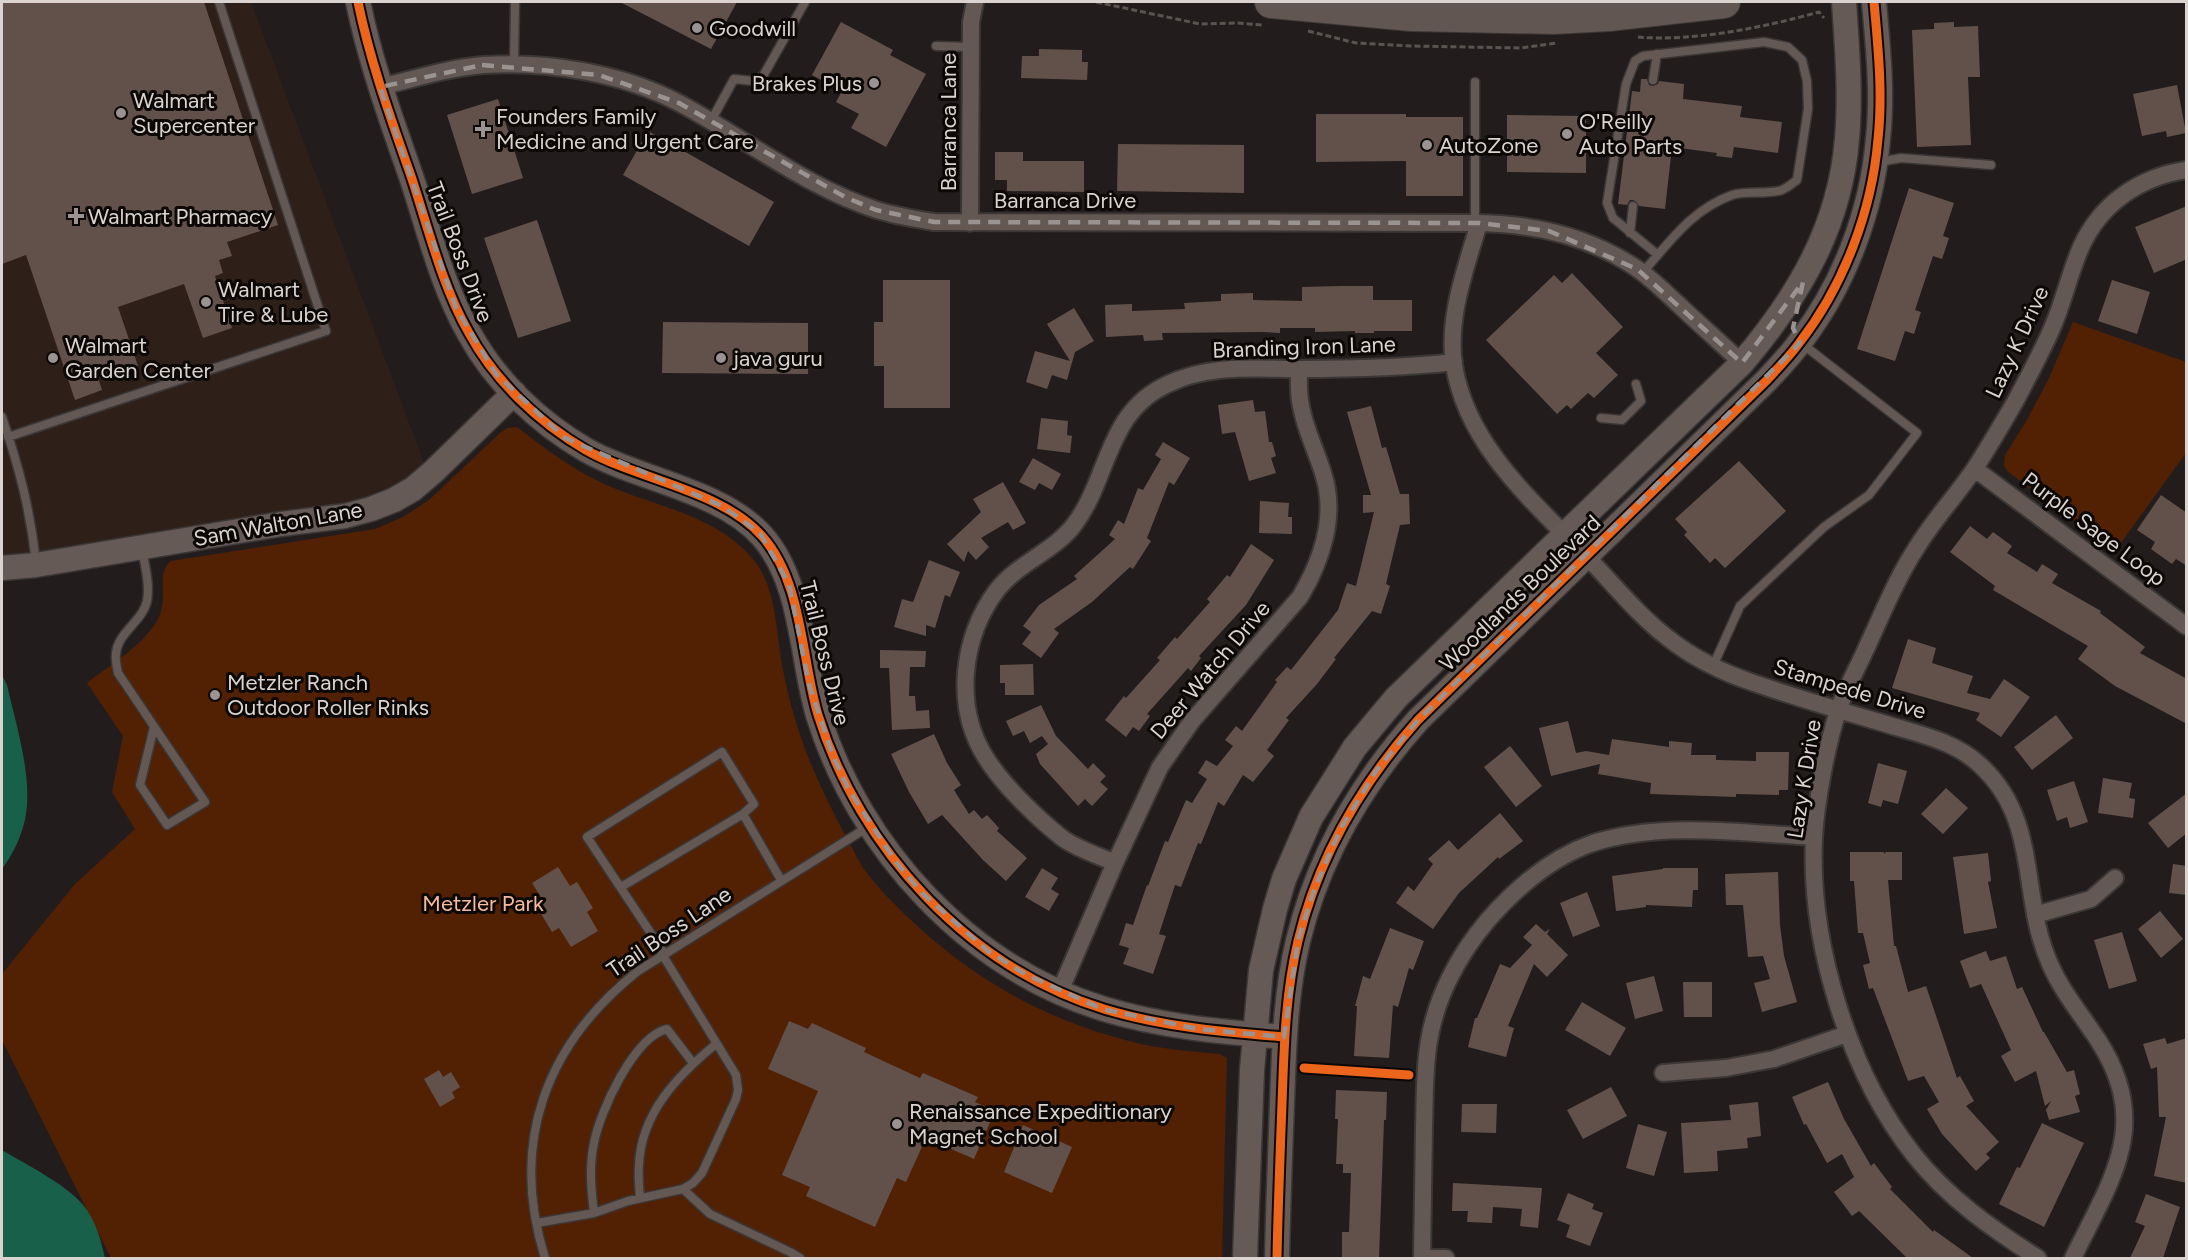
<svg xmlns="http://www.w3.org/2000/svg" width="2188" height="1260" viewBox="0 0 2188 1260" font-family="Figtree,sans-serif">
<rect width="100%" height="100%" fill="#221d1c"/>
<!-- built -->
<path fill="#2e2019" d="M2 2H251L427 471 392 497 2 563Z"/>
<!-- green -->
<path fill="#522104" d="M2073 322 2186 362V453L2115 551 2007 471 2004 465 2005 455 2028 418 2049 378Z
M517 427C544 448 571 468 602 483 654 507 713 513 752 558 777 586 776 634 783 670 786 686 790 703 795 719 807 760 826 799 846 837 852 847 857 858 863 868 877 887 895 905 912 921 973 979 1046 1020 1129 1041 1158 1049 1189 1051 1220 1054L1227 1058 1222 1258H111L2 1040V974L75 884 135 829 112 792 123 736 87 683C111 664 145 645 159 617 169 595 155 574 171 561L375 529 403 517 429 500 500 433 507 428Z"/>
<!-- water -->
<path fill="#19604b" d="M2 675 7 685C16 725 32 774 26 814 23 834 13 854 2 869Z
M2 1150C25 1164 72 1187 87 1210 97 1225 101 1241 105 1258H2Z"/>
<!-- building -->
<path fill="#62514a" d="M2 2H204L278 225 227 242 232 256 219 260 223 273 215 276 232 328 203 338 184 284 118 307 138 366 98 378 102 390 75 400 26 255 2 264Z
M620 2H737L711 49Z
M841 22 893 50 890 55 926 74 886 147 851 128 859 114 836 102 842 91 812 75Z
M1954 22V27L1978 26 1980 77H1968L1971 145 1917 147 1912 30 1934 29V23Z
M1039 49 1082 50V62H1088L1087 80 1021 78 1022 56H1039Z
M1641 79H1647L1649 85 1653 86 1658 84 1659 81 1684 84 1683 99 1742 106 1740 117 1782 122 1778 153 1734 147 1732 158 1716 156 1717 153 1672 147 1665 209 1639 206 1634 200H1630L1627 205 1618 204 1632 91 1640 92Z
M2177 85 2186 133 2167 137 2166 131 2142 136 2133 94Z
M498 99 523 178 472 194 447 115Z
M1316 114H1406V117H1463V196H1406V161L1316 162Z
M1507 115 1586 116V173L1507 172Z
M648 131 774 202 749 246 623 175Z
M1118 144 1244 145V193L1117 191Z
M995 152H1023V161H1084V192L1007 191V180H995Z
M1909 188 1954 203 1943 236 1949 238 1942 259 1933 256 1915 310 1921 312 1914 334 1905 331 1895 361 1857 349Z
M2187 206V259L2154 273 2135 227Z
M537 220 571 321 518 338 484 238Z
M1572 273 1623 327 1596 353 1618 375 1594 398 1588 393 1571 409 1567 405 1557 414 1486 340 1554 275 1562 283Z
M883 280H950V408H884V366H874V322H883Z
M2112 280 2150 292 2137 334 2098 321Z
M1340 286H1373V300H1412V331H1374V333H1355V331L1315 332V328H1280V333L1262 332 1162 333 1163 340 1144 341 1143 335 1106 337 1105 305 1132 304V311L1185 309 1184 303 1221 301V294L1253 293V300L1302 301V287Z
M1074 308 1094 341 1075 352 1067 380 1052 375 1047 389 1026 382 1035 351 1070 361 1047 324Z
M663 322 808 323V374L662 373Z
M1253 400 1255 412 1265 411 1269 442H1272L1276 456 1271 458 1276 473 1249 481 1235 432 1222 434 1218 405Z
M1371 406 1382 448 1386 447 1400 494H1409L1410 524 1400 525 1386 584 1390 586 1381 614 1372 611 1334 658 1336 659 1317 684 1286 718 1289 720 1267 750 1274 756 1253 782 1243 775 1224 806 1218 802 1201 844 1198 843 1181 887 1175 885 1159 934 1166 936 1153 974 1123 964 1129 948 1119 945 1126 923 1133 925 1147 885 1148 886 1165 841 1168 842 1186 800 1192 803 1207 779 1198 773 1206 760 1217 766 1233 746 1225 740 1236 726 1242 731 1277 682 1275 680 1287 667 1291 670 1338 610 1347 583 1356 586 1374 512 1363 513V495H1371L1347 412Z
M1041 418 1068 421 1067 435 1072 436 1070 453 1037 449Z
M1163 442 1190 458 1174 485 1169 482 1147 538 1151 541 1133 569 1130 567 1092 602 1054 629 1059 633 1041 658 1022 644 1031 632 1023 626 1039 605 1077 579 1074 576 1115 539 1109 535 1118 520 1124 524 1138 488 1143 490 1161 459 1155 455Z
M1033 458 1061 474 1052 490 1039 483 1035 490 1019 482Z
M1739 461 1786 511 1725 568 1715 558 1710 563 1684 535 1687 532 1675 519Z
M1003 482 1026 523 1013 530 1008 522 981 538 989 547 976 560 968 551 964 562 947 544 981 512 973 499Z
M2161 495 2187 513V566L2176 559 2172 564 2151 549 2155 542 2137 530Z
M1260 501 1289 503 1288 517H1292V534L1259 533Z
M1970 526 1987 539 1993 532 2012 546 2007 553 2037 572 2042 564 2058 574 2052 583 2101 611 2100 613 2145 647 2140 653 2187 679V724L2115 686 2078 659 2088 646 1993 590 1995 586 1950 552Z
M1251 544 1274 560 1246 605 1199 656 1201 658 1191 671 1188 668 1147 714 1150 716 1139 731 1133 727 1126 737 1105 720 1124 696 1126 698 1160 660 1157 658 1175 637 1177 639 1210 602 1207 599 1227 575 1230 577Z
M929 560 960 572 950 597 945 595 935 628 926 625V636L894 627 902 599 913 602Z
M1908 639 1936 648 1932 663 1973 676 1967 693 1990 699 2004 679 2030 697 2001 737 1976 720 1980 713 1892 688Z
M880 650 926 651 925 667H910L909 696H915L916 711 929 710 930 728 892 730 889 668H880Z
M1033 664 1034 695H1005V683H1000V665Z
M1041 705 1056 736 1088 769 1093 763 1106 776 1100 782 1108 789 1092 806 1085 799 1078 806 1040 764 1036 754 1048 744 1042 736 1030 743 1024 731 1013 736 1006 721Z
M2056 715 2073 738 2032 770 2014 747Z
M1568 721 1576 753 1586 751 1609 755 1612 739 1669 747V741L1692 743 1691 755H1716V760L1756 761V752H1789L1788 790H1779V795L1736 794V797L1650 794 1651 783 1598 774 1600 764 1551 776 1539 728Z
M934 734 947 763 961 785 954 790 969 814 974 810 982 819 987 815 999 828 997 831 1027 858 1006 881 983 860 942 815 928 824 909 792 891 754Z
M1510 746 1542 786 1516 807 1484 767Z
M1878 763 1907 771 1898 804 1883 800 1881 807 1868 803Z
M2103 778 2132 783 2129 798 2135 799 2133 818 2098 813Z
M2074 781 2088 822 2070 828 2067 817 2057 821 2047 790Z
M1946 788 1968 808 1943 834 1921 814Z
M2187 793V833L2168 848 2148 823Z
M1500 813 1523 841 1499 859 1498 857 1459 893 1433 929 1396 903 1408 886 1414 891 1433 864 1428 859 1449 840 1458 850Z
M1850 852H1884V854L1886 852H1902V880H1888L1894 946H1896L1908 992 1926 986 1957 1078 1960 1076 1974 1101 1966 1106 1999 1142 1986 1154 1990 1158 1976 1171 1942 1134 1927 1109 1939 1102 1924 1076 1908 1081 1873 988 1869 989 1863 965 1870 963 1863 933H1858L1854 881H1850Z
M1988 853 1991 881 1988 882 1997 928 1964 934 1953 857Z
M2173 864 2187 866V895L2169 893Z
M558 867 570 886 577 882 593 908 587 912 598 931 571 947 559 928 552 932 537 907 544 902 532 883Z
M1042 868 1058 878 1051 889 1059 894 1049 911 1025 897Z
M1663 868H1698V890H1693L1692 907 1646 905V907L1616 911 1612 876 1663 869Z
M1778 872 1780 925 1784 956 1797 1002 1762 1012 1754 983 1770 979 1763 956 1748 957 1743 905H1726L1725 874Z
M1587 892 1600 926 1573 937 1560 903Z
M2160 911 2183 939 2161 958 2138 929Z
M1536 924 1545 932 1550 929 1547 934 1568 955 1547 977 1534 964 1508 1026 1514 1028 1506 1057 1468 1047 1475 1018H1477L1500 964 1510 968 1532 945 1523 937Z
M1390 928 1424 941 1413 970 1409 968 1398 1007 1393 1005 1389 1058 1354 1056 1357 1006H1355L1363 976 1370 979Z
M2122 932 2137 981 2109 989 2094 940Z
M1986 951 1990 961 2006 956 2017 989 2022 987 2043 1032H2044L2067 1072 2074 1070 2080 1094 2075 1096 2080 1112 2049 1120 2046 1110 2051 1101 2045 1106 2036 1071 2015 1082 2001 1056 2011 1050 1981 984 1970 988 1960 961Z
M1654 976 1663 1011 1635 1019 1626 983Z
M1683 982H1712V1017H1684Z
M1582 1002 1626 1028 1610 1056 1565 1030Z
M789 1021 808 1029 812 1023 866 1048 864 1052 920 1078 923 1073 978 1097 975 1102 995 1111 974 1159 926 1138 906 1182 897 1178 875 1227 806 1196 810 1187 782 1175 818 1091 768 1069Z
M2165 1038 2167 1044 2187 1038V1183L2154 1176 2166 1117H2159L2157 1067 2151 1069 2143 1044Z
M439 1070 443 1077 451 1072 460 1087 452 1092 455 1098 440 1107 424 1079Z
M1828 1082 1844 1119 1871 1166 1874 1163 1892 1187 1890 1189 1933 1232 1934 1230 1973 1258H1907L1859 1211 1852 1216 1834 1192 1854 1177 1842 1154 1827 1163 1806 1124 1804 1125 1792 1097Z
M1611 1087 1627 1116 1583 1139 1567 1110Z
M1336 1090 1387 1092 1386 1120H1384L1379 1258H1342V1232H1349L1351 1173H1343V1164H1336L1338 1119H1335Z
M1758 1102 1761 1136 1747 1138 1748 1148 1717 1151 1718 1171 1684 1173 1681 1123 1731 1120 1729 1105Z
M1462 1104H1497L1496 1133 1461 1132Z
M2042 1123 2084 1143 2044 1227 1999 1204 2017 1167 2020 1168Z
M1638 1124 1667 1132 1654 1176 1626 1168Z
M1023 1125 1072 1147 1052 1193 1004 1172Z
M1453 1183 1542 1188 1538 1228 1520 1226 1522 1209 1493 1207 1492 1223 1467 1222 1468 1211H1452Z
M1568 1193 1594 1204 1592 1209 1603 1213 1590 1246 1566 1237 1570 1225 1557 1220Z
M2146 1194 2180 1207 2163 1258H2130L2145 1226 2135 1222Z"/>
<g fill="none" stroke-linecap="round" stroke-linejoin="round">
<defs>
<path id="lane" d="M936 46 971 47
M514 65 515 2
M1653 80 1657 54
M1475 82V223
M711 121 734 79 753 81 763 76 805 2
M1879 162 1901 158 1991 165
M1630 233 1633 206
M1642 273C1670 242 1691 210 1732 195 1747 190 1767 195 1782 190 1787 188 1793 183 1797 180L1808 109 1807 81 1802 60 1788 47 1764 42 1643 56 1635 61 1626 84 1607 203 1613 218 1658 255
M2 417C19 467 30 509 36 562
M1601 418 1622 420 1641 401 1636 384
M8 437 326 331 219 2
M142 549C145 566 150 584 147 601 143 621 117 633 116 654 115 660 117 668 118 673L205 802 167 825 140 785 154 727
M1713 666 1740 606 1824 527 1869 495 1917 433 1801 343
M621 887 743 814
M664 953 587 837 722 752 754 804 743 814 781 880
M683 1189 710 1214 790 1252 800 1258
M640 1198C639 1187 638 1176 639 1165 641 1113 678 1075 716 1044
M594 1213C591 1189 589 1166 594 1143 600 1111 634 1037 667 1029L693 1063
M537 1223 594 1213 628 1201 683 1189 693 1183 702 1173 736 1099 738 1090 736 1075 662 954
M545 1258C509 1143 545 1045 638 971L868 827"/>
<path id="street" d="M380 87C414 79 448 68 483 65 548 61 623 73 681 104 746 139 806 187 877 210 896 216 915 219 934 222L1479 223C1534 224 1590 237 1636 268 1651 278 1665 292 1678 304 1699 324 1721 343 1742 363
M970 223 971 22 975 2
M1479 223C1466 268 1447 317 1454 365 1467 447 1535 503 1590 560 1615 586 1639 616 1668 638 1693 658 1724 673 1754 683 1797 698 1842 711 1886 724 1918 734 1955 741 1980 765 2041 821 2019 895 2050 964 2062 992 2081 1014 2098 1040 2153 1125 2111 1179 2073 1258
M1975 469 2186 626
M1115 863C1098 855 1076 849 1061 837 1036 817 1003 785 986 758 953 706 962 637 997 590 1018 563 1053 552 1074 525 1110 477 1106 412 1168 384 1209 364 1254 369 1298 369 1350 369 1402 368 1454 362
M2035 915 2091 899 2115 878
M1060 991 1115 863 1160 767 1192 721 1300 597C1322 560 1337 515 1323 473 1316 450 1305 429 1301 406 1298 394 1299 381 1299 369
M1663 1073 1726 1068 1774 1059 1847 1034
M1422 1258C1423 1215 1423 1171 1424 1127 1425 1098 1424 1069 1429 1041 1436 997 1459 954 1488 920 1516 888 1552 857 1593 843 1663 821 1742 833 1814 837
M1422 1258H1446
M2038 1258C1992 1229 1948 1198 1914 1155 1849 1073 1809 942 1814 838 1816 802 1827 745 1838 711 1845 690 1856 671 1865 651 1881 617 1896 579 1917 547 1934 519 1957 495 1975 468 1989 447 2002 424 2015 402 2028 377 2042 352 2053 326 2064 300 2070 272 2081 247 2101 203 2140 177 2186 170"/>
<path id="secondary" d="M358 2C370 61 391 119 411 176 428 227 442 286 469 333 495 381 538 422 586 450 639 480 721 490 762 536 803 582 801 658 818 715 860 849 968 967 1104 1009 1163 1027 1224 1032 1284 1037
M2 568 36 565 281 524 345 516 371 509 394 500 413 489 434 471 514 393
M1245 1258 1252 1070 1261 970 1275 909 1284 879 1311 817 1355 747 1396 698 1742 363C1798 297 1840 227 1847 139 1851 93 1847 47 1844 2
M1277 1258C1278 1207 1280 1156 1282 1104 1284 1050 1285 995 1298 941 1318 858 1361 784 1418 720L1767 380C1778 368 1790 356 1800 342 1844 285 1872 211 1878 139 1883 93 1878 47 1874 2"/>
<path id="highway" d="M1271 2 1411 15 1554 18 1609 15 1724 2"/>
</defs>
<!-- lane casing -->
<use href="#lane" stroke="#3b3736" stroke-width="11"/>
<!-- street casing -->
<use href="#street" stroke="#3b3736" stroke-width="20"/>
<!-- secondary casing -->
<use href="#secondary" stroke="#3b3736" stroke-width="27"/>
<!-- highway casing -->
<use href="#highway" stroke="#3b3736" stroke-width="34"/>
<!-- path -->
<path stroke="#5a5451" stroke-width="3" stroke-dasharray="6 3" stroke-linecap="butt" d="M1096 2 1200 24 1238 23 1263 25
M1308 31 1356 43 1412 46 1521 48 1557 43
M1638 37C1692 42 1766 27 1819 12L1824 18"/>
<!-- lane -->
<use href="#lane" stroke="#635854" stroke-width="8"/>
<!-- street -->
<use href="#street" stroke="#635854" stroke-width="16"/>
<!-- secondary -->
<use href="#secondary" stroke="#665a56" stroke-width="24"/>
<!-- highway -->
<use href="#highway" stroke="#615652" stroke-width="32"/>
<defs>
<path id="cycleway" d="M358 2C370 61 391 119 411 176 428 227 442 286 469 333 495 381 538 422 586 450 639 480 721 490 762 536 803 582 801 658 818 715 860 849 968 967 1104 1009 1163 1027 1224 1032 1284 1037
M1304 1068 1409 1075
M1277 1258C1278 1207 1280 1156 1282 1104 1284 1050 1285 995 1298 941 1318 858 1361 784 1418 720L1767 380C1778 368 1790 356 1800 342 1844 285 1872 211 1878 139 1883 93 1878 47 1874 2"/>
</defs>
<!-- cycleway casing -->
<use href="#cycleway" stroke="#0c0806" stroke-width="13"/>
<!-- cycleway -->
<use href="#cycleway" stroke="#eb651d" stroke-width="9"/>
</g>
<!-- marked area -->
<path fill="none" stroke="#9a9391" stroke-width="4.5" stroke-dasharray="12 8" stroke-linejoin="round" d="M482 65 599 75 679 103 845 197 876 210 934 222 1479 223 1549 231 1637 269 1742 363 1803 282 1793 328 1800 343 1418 720 1376 771 1341 828 1315 887 1298 940 1284 1037 1198 1029 1102 1009 1025 974 988 951 922 893 896 862 849 790 833 756 809 684 789 584 760 533 722 506 565 438 496 374 456 308 380 87Z"/>
<!-- markers -->
<g fill="#9a9391" stroke="#0c0806" stroke-width="2">
<circle cx="697" cy="28" r="6"/>
<circle cx="874" cy="83" r="6"/>
<circle cx="121" cy="113" r="6"/>
<path d="M480 120h6v6h6v6h-6v6h-6v-6h-6v-6h6z"/>
<circle cx="1567" cy="134" r="6"/>
<circle cx="1427" cy="145" r="6"/>
<path d="M73 207h6v6h6v6h-6v6h-6v-6h-6v-6h6z"/>
<circle cx="206" cy="302" r="6"/>
<circle cx="53" cy="358" r="6"/>
<circle cx="721" cy="358" r="6"/>
<circle cx="215" cy="695" r="6"/>
<circle cx="897" cy="1124" r="6"/>
</g>
<g text-anchor="middle" dominant-baseline="central" stroke-width="6" stroke-linejoin="round" paint-order="stroke">
<!-- poi labels -->
<g font-size="22" fill="#dad3d0" stroke="#0c0806" text-anchor="start">
<text x="709" y="28">Goodwill</text>
<text x="862" y="83" text-anchor="end">Brakes Plus</text>
<text x="133" y="100">Walmart<tspan x="133" dy="25">Supercenter</tspan></text>
<text x="496" y="116">Founders Family<tspan x="496" dy="25">Medicine and Urgent Care</tspan></text>
<text x="1579" y="121">O'Reilly<tspan x="1579" dy="25">Auto Parts</tspan></text>
<text x="1439" y="145">AutoZone</text>
<text x="88" y="216">Walmart Pharmacy</text>
<text x="218" y="289">Walmart<tspan x="218" dy="25">Tire &amp; Lube</tspan></text>
<text x="65" y="345">Walmart<tspan x="65" dy="25">Garden Center</tspan></text>
<text x="733" y="358">java guru</text>
<text x="227" y="682">Metzler Ranch<tspan x="227" dy="25">Outdoor Roller Rinks</tspan></text>
<text x="909" y="1111">Renaissance Expeditionary<tspan x="909" dy="25">Magnet School</tspan></text>
</g>
<!-- street labels -->
<g font-size="22" fill="#dad3d0" stroke="#0c0806">
<text transform="translate(948 122) rotate(-90)">Barranca Lane</text>
<text x="1065" y="200">Barranca Drive</text>
<text transform="translate(460 252) rotate(69)">Trail Boss Drive</text>
<text transform="translate(2017 342) rotate(-65)">Lazy K Drive</text>
<text transform="translate(1304 347) rotate(-2)">Branding Iron Lane</text>
<text transform="translate(278 524) rotate(-10)">Sam Walton Lane</text>
<text transform="translate(2094 529) rotate(37)">Purple Sage Loop</text>
<text transform="translate(1520 593) rotate(-44)">Woodlands Boulevard</text>
<text transform="translate(825 653) rotate(76)">Trail Boss Drive</text>
<text transform="translate(1210 670) rotate(-50)">Deer Watch Drive</text>
<text transform="translate(1850 689) rotate(17)">Stampede Drive</text>
<text transform="translate(1804 779) rotate(-81)">Lazy K Drive</text>
<text transform="translate(669 932) rotate(-34)">Trail Boss Lane</text>
</g>
<!-- park labels -->
<g font-size="22" fill="#f6ba9c" stroke="#0c0806">
<text x="483" y="903">Metzler Park</text>
</g>
</g>
<!-- border -->
<rect width="2188" height="1260" fill="none" stroke="#dad3d0" stroke-width="6"/>
</svg>
